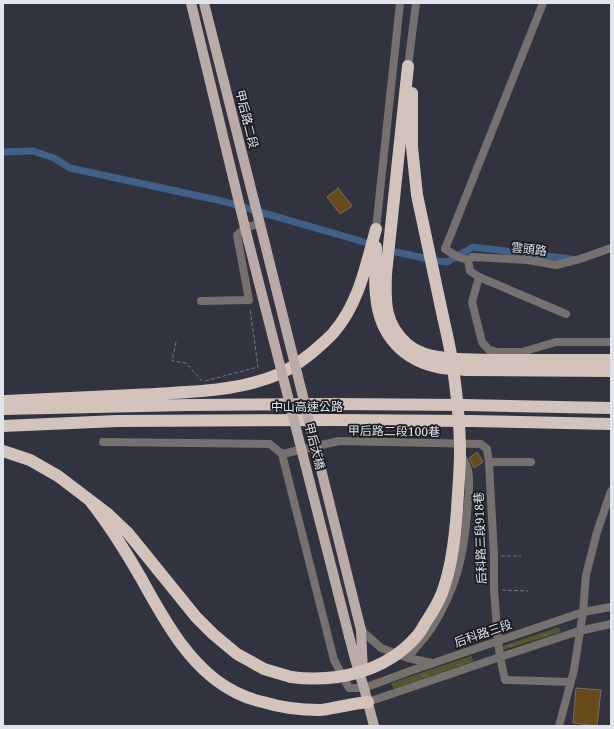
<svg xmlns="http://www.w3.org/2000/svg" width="614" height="729" viewBox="0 0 614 729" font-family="'Noto Serif','Noto Sans TC',serif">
<defs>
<pattern id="grass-tufts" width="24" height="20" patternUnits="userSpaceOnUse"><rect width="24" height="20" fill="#525730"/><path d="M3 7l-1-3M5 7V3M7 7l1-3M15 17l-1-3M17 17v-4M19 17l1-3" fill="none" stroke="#6b6f4e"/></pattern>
</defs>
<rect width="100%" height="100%" fill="#31333e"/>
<!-- grass -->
<path fill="url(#grass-tufts)" d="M559 627 561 632 503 650V646Z
M471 656 474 661 394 689 391 683Z"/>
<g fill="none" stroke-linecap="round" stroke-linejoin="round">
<!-- canal -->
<path stroke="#406088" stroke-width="7" d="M3 152 33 151 54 158 70 168 222 201 364 242
M396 252 424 258
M439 261 447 262 473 247 571 259"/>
</g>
<!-- building -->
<path fill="#684b1a" stroke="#766e62" d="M338 188 352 206 340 214 327 197Z
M477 452 483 462 474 468 469 458Z
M576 688 601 690 597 726 573 723Z"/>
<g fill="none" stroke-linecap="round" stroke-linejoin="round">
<!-- path -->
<path stroke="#74767f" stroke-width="1" stroke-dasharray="4 2" stroke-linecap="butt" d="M176 342 172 361 186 363 202 381
M205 381 258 367 250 308
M501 556H521
M502 590 528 591"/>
<!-- minor -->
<path stroke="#76706e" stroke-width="8" d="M408 66 416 3
M376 229 400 3
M468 260 458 257 445 249 543 3
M468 260 470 271 479 277 472 302 482 342 489 350 497 352H522L556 342H611
M468 260 472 257 528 260 556 265 580 259 611 248
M479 277 566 314
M201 301 249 300 237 235 246 227 260 224
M103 442 270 444 282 454 339 441 481 444 487 449 489 462 494 556V590L498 641 500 657 505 680 571 682
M282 454 334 660 349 688H364L410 671 583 612 611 607
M489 462H531
M361 630 381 648 408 658 432 663
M408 658C415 648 424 639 431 629 455 591 464 558 467 513 468 499 471 484 468 470 467 465 464 461 462 456
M368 702 500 657 579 631 611 624
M559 726 574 670 583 612 586 575 597 532 611 491"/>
<!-- major -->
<path stroke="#b9aba7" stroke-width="10" d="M191 3 248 240
M204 3 264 240
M361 630 363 672
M349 636 355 659 364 688 374 726"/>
<!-- highway -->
<path stroke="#d3c3bd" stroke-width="12" d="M408 66 386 274C385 301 384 324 407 344 413 349 421 353 429 355 452 361 477 359 501 360 538 360 574 360 611 360
M412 93V147L417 195 443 317
M376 247C376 263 374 279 376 295 379 335 403 361 442 368 450 369 458 369 466 370L611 371
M6 401C48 399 91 397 133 395 180 392 235 393 279 374 296 366 310 355 323 343 327 339 331 336 334 332 359 303 366 265 376 229
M3 409 187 405 334 404 465 405 611 408
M3 426 117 421 332 420 472 421 611 424
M3 451 30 460 58 476 108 514 128 533 196 617 213 634 237 654 248 660 264 669 291 677
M91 502C110 526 126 552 141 578 165 621 191 671 237 693 245 697 254 700 263 702 282 708 300 710 320 710 326 710 332 708 338 707 348 705 358 703 368 702"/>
<!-- major-bridge -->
<path stroke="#b9aba7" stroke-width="10" d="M248 240 349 636
M264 240 361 630"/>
<!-- highway-bridge -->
<path stroke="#d3c3bd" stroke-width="12" d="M291 677C336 683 385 672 416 637 420 633 423 627 426 622 432 613 438 603 442 593 452 567 455 537 457 510 458 491 460 471 460 452 460 424 457 396 453 368 451 351 447 334 443 317"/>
</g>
<g text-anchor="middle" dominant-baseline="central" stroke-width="3.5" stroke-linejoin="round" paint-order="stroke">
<!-- street labels -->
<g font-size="12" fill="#e2e4eb" stroke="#1a1b20">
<text transform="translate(247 119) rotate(76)">甲后路二段</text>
<text transform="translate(529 249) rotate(6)">雲頭路</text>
<text x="307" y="406">中山高速公路</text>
<text transform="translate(394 431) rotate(1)">甲后路二段100巷</text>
<text transform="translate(315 446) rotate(76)">甲后大橋</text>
<text transform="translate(480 538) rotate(-92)">后科路三段918巷</text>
<text transform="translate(483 633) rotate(-19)">后科路三段</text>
</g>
</g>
<!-- border -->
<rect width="614" height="729" fill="none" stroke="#e2e4eb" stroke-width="8"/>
</svg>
